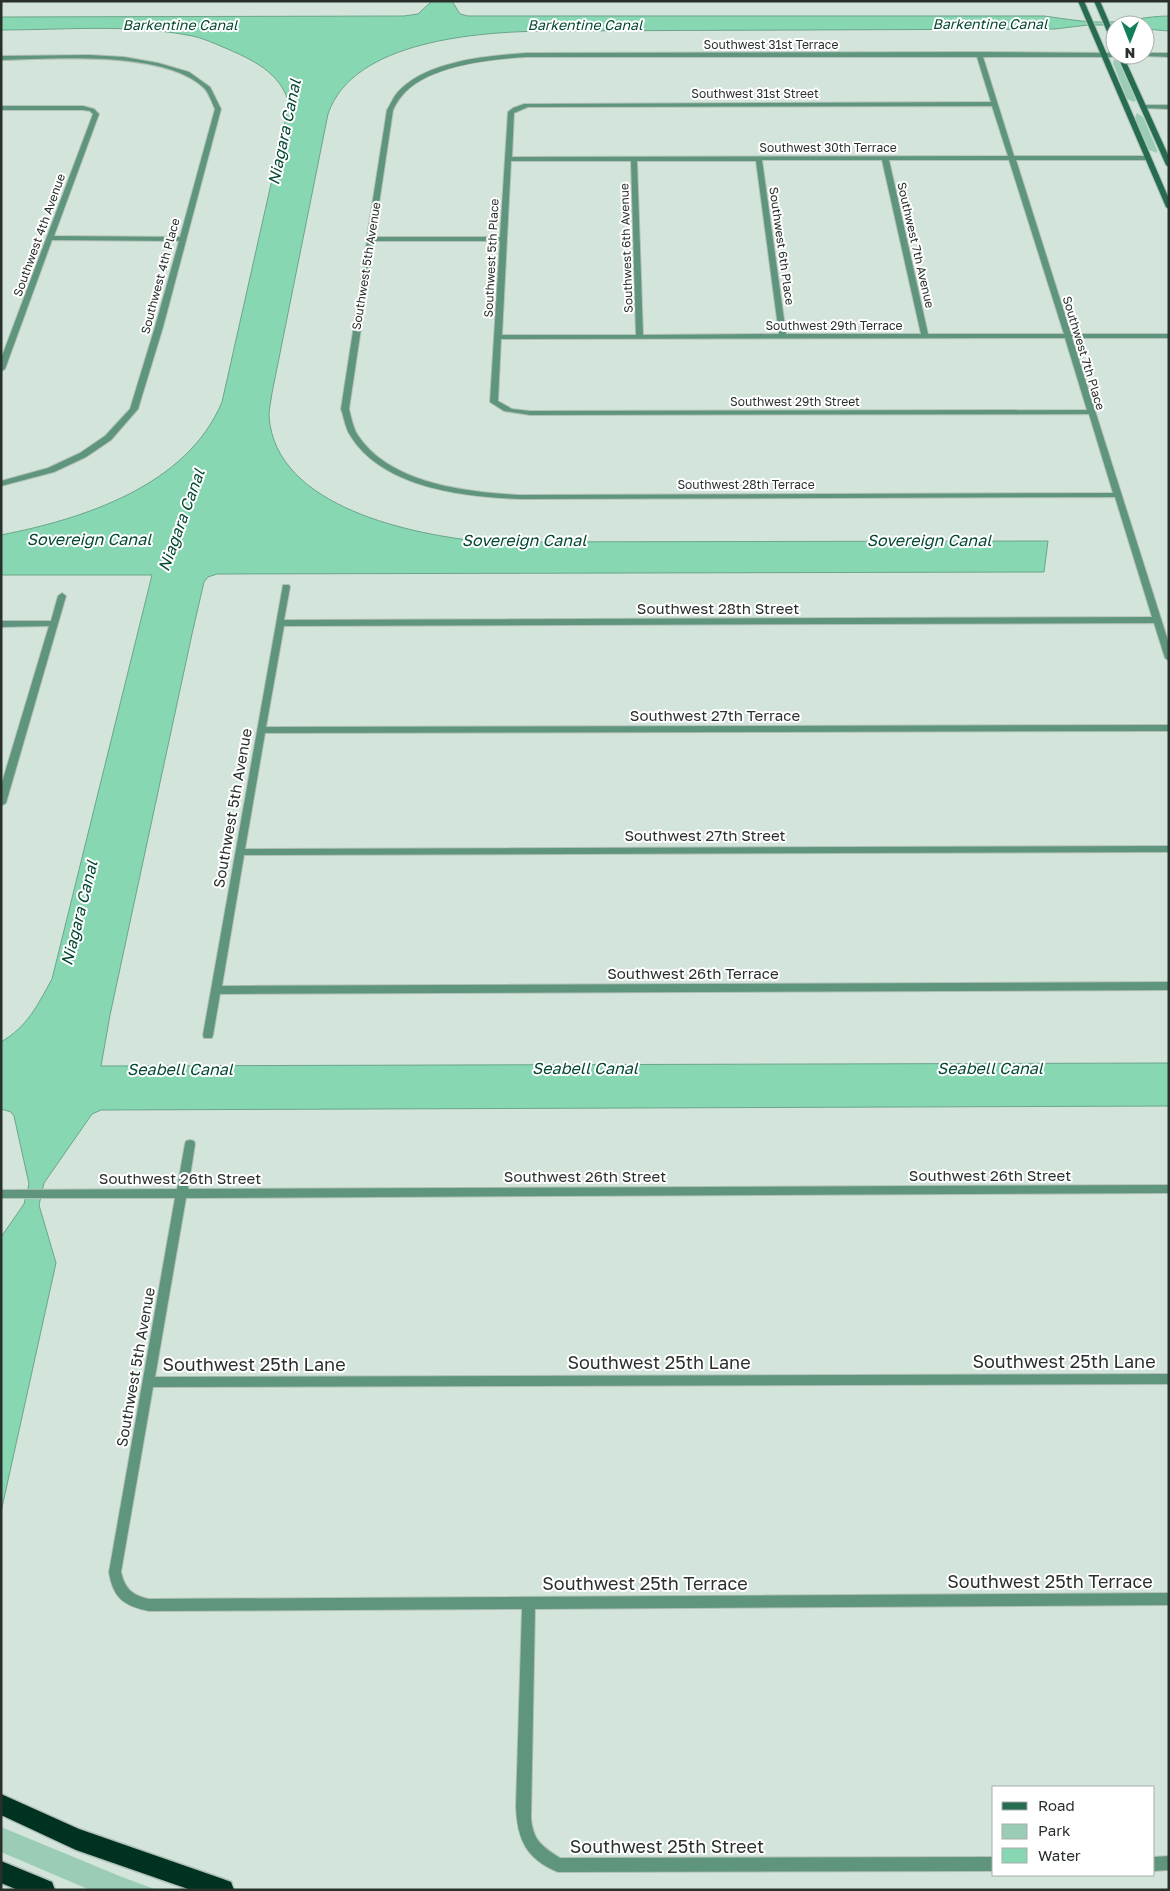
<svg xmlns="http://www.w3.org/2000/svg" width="1170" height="1891" viewBox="0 0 1170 1891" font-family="'Golos Text',sans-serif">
<rect width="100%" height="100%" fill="#d3e4db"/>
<!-- green -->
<path fill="#9bccb5" d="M1114 59 1119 62 1136 100 1134 102 1127 99 1113 63Z
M1137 113 1143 117 1157 150V153L1149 150 1135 118Z
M1 1827 122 1877 157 1890H90L1 1852Z"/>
<!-- water -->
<path fill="#87d7b3" stroke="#6ba58a" d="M432 1H452L460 14 468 16H1044C1066 19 1088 23 1110 22 1130 21 1149 16 1169 16V31L1145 29V25H1088L1055 29 545 31C479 32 353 40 328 114L272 393C271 401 269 409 269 416 275 508 414 535 486 542L1048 541 1044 572 217 574 208 577 204 582 192 634 110 1015 101 1066 1169 1063V1106L101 1110 92 1114 44 1183 39 1205 56 1263 1 1512V1237L24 1204 29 1184 14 1116 11 1112 1 1109V1042C28 1026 37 1006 52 979L152 575H1V535C83 519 187 486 222 402L289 104C281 72 251 59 223 47 211 42 200 37 187 35 128 24 61 30 1 30V17L404 16 418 14Z"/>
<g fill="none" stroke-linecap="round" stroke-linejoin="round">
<defs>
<path id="street" d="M979 52 1115 53V55H1118L1115 57H983L1014 156H1148L1151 158 1148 160H1016L1071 334H1169V338H1072L1169 644V661L1165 658 1154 623 284 626 266 727 1169 725V731L265 733 245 849 1169 846V852L244 855 222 986 1169 982V990L220 994 213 1035 212 1038H204L203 1035 283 585H289L290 587 284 620 1152 617 1115 497 520 499C464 497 382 488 350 435 345 427 344 417 341 409L367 241 366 239 367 237 387 110C390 105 393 98 397 93 425 61 486 56 526 53ZM526 57H977L991 102 524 104 513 108 508 112 500 237H374L393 110C395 106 398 100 401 97 424 66 490 59 526 57ZM992 106 1008 156 512 157 514 113 528 107ZM762 160H882L921 334H786ZM889 160H1009L1064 334H928ZM511 161H631L636 335H502ZM637 161H756L779 334 643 335ZM374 241H500L490 402 504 411 530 415 1089 414 1113 493 520 495C466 492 389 484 357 434 353 427 351 417 349 409ZM1065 338 1087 410 530 411 512 409 498 401 501 339Z
M1145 53H1169V57L1143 56 1142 55H1145Z
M89 55 124 57 158 63 189 72 210 87 221 109 163 327 138 409 111 440 86 457 54 472 1 486V481L48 468 80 453 105 436 130 409 155 327 179 241 52 240 5 369 1 371V359L93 114 90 111 83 110H1V106H83L94 109 99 114 54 236 180 237 215 109C212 103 209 93 204 88 165 50 53 59 1 60V56Z
M1143 105H1169V109L1141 108 1140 107Z
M62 593 66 596 6 803 1 806V786L49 626 1 627V621H51L58 596Z
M190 1140 194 1141 195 1144 188 1189 1169 1185V1193L186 1198 155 1377 1169 1374V1384L153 1387 121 1572C125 1589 132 1595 149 1599L1169 1593V1605L535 1609 531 1818C533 1840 541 1846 560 1858L994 1857V1871L558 1872C526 1859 517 1839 516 1806L522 1609 149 1611C124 1606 113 1598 109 1572L175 1198H1V1190L177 1189 185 1144 186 1141Z
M1169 1856V1870L1154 1871V1857Z"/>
<path id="secondary" d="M1078 1H1084L1169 199V209L1166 207Z
M1094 1H1100L1115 36V45L1112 43Z
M1117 55H1123L1169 157V167L1166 165Z"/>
<path id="highway" d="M1 1794 79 1829 223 1879 231 1882 234 1890H191L76 1850 1 1815Z
M1 1861 52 1882 55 1890H18L1 1883Z"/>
</defs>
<!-- street casing -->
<use href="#street" stroke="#b1c0b8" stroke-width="2"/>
<!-- secondary casing -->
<use href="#secondary" stroke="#b1c0b8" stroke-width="2"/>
<!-- highway casing -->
<use href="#highway" stroke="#b1c0b8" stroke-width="3"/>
<!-- street -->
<use href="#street" fill="#5e957c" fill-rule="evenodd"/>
<!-- secondary -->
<use href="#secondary" fill="#256c51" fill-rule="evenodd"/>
<!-- highway -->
<use href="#highway" fill="#003221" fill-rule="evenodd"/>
</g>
<g text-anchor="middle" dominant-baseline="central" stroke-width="4" stroke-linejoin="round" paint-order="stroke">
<!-- far-street labels -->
<g font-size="12" fill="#29302c" stroke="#fff">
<text x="771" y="44">Southwest 31st Terrace</text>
<text x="755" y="93">Southwest 31st Street</text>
<text x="828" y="147">Southwest 30th Terrace</text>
<text transform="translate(39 235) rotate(-70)">Southwest 4th Avenue</text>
<text transform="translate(916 245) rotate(77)">Southwest 7th Avenue</text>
<text transform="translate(782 246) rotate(82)">Southwest 6th Place</text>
<text transform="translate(626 248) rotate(-92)">Southwest 6th Avenue</text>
<text transform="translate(491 258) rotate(-87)">Southwest 5th Place</text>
<text transform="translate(366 266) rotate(-81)">Southwest 5th Avenue</text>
<text transform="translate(160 276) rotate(-75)">Southwest 4th Place</text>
<text x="834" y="325">Southwest 29th Terrace</text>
<text transform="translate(1084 353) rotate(73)">Southwest 7th Place</text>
<text x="795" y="401">Southwest 29th Street</text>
<text x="746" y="484">Southwest 28th Terrace</text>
</g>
<!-- far-water labels -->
<g font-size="14" font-style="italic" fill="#044933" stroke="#fff">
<text x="990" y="23">Barkentine Canal</text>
<text x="180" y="24">Barkentine Canal</text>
<text x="585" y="24">Barkentine Canal</text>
</g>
<!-- street labels -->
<g font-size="15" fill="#29302c" stroke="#fff">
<text x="718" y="608">Southwest 28th Street</text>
<text x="715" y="715">Southwest 27th Terrace</text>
<text transform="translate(232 808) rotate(-80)">Southwest 5th Avenue</text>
<text x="705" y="835">Southwest 27th Street</text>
<text x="693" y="973">Southwest 26th Terrace</text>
<text x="990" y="1175">Southwest 26th Street</text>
<text x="585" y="1176">Southwest 26th Street</text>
<text x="180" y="1178">Southwest 26th Street</text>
<text transform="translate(135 1367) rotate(-80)">Southwest 5th Avenue</text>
</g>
<!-- water labels -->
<g font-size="16" font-style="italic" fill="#044933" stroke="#fff">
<text transform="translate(284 132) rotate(-78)">Niagara Canal</text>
<text transform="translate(181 520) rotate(-70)">Niagara Canal</text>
<text x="89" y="539">Sovereign Canal</text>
<text x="524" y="540">Sovereign Canal</text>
<text x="929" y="540">Sovereign Canal</text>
<text transform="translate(79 913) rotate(-76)">Niagara Canal</text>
<text x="585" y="1068">Seabell Canal</text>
<text x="990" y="1068">Seabell Canal</text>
<text x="180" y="1069">Seabell Canal</text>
</g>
<!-- near-street labels -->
<g font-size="18" fill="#29302c" stroke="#fff">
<text x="1064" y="1361">Southwest 25th Lane</text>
<text x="659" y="1362">Southwest 25th Lane</text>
<text x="254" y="1364">Southwest 25th Lane</text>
<text x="1050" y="1581">Southwest 25th Terrace</text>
<text x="645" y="1583">Southwest 25th Terrace</text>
<text x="667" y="1846">Southwest 25th Street</text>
</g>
</g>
<!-- border -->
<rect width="1170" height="1891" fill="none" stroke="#29302c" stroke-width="5"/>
<!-- legend -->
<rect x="992" y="1786" width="162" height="90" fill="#ffffff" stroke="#a9acab"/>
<rect x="1002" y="1802" width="25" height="8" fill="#256c51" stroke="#a9acab"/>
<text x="1038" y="1811" font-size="15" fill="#29302c">Road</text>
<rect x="1002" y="1824" width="25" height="15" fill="#9bccb5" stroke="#a9acab"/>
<text x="1038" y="1836" font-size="15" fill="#29302c">Park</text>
<rect x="1002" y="1848" width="25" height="15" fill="#87d7b3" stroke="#a9acab"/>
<text x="1038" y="1861" font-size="15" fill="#29302c">Water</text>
<!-- north arrow -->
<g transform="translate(1130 40) rotate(180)"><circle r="24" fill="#ffffff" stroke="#a9acab"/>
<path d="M0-4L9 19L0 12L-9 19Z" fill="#127f5b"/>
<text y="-8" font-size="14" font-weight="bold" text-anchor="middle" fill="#29302c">N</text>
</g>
</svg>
